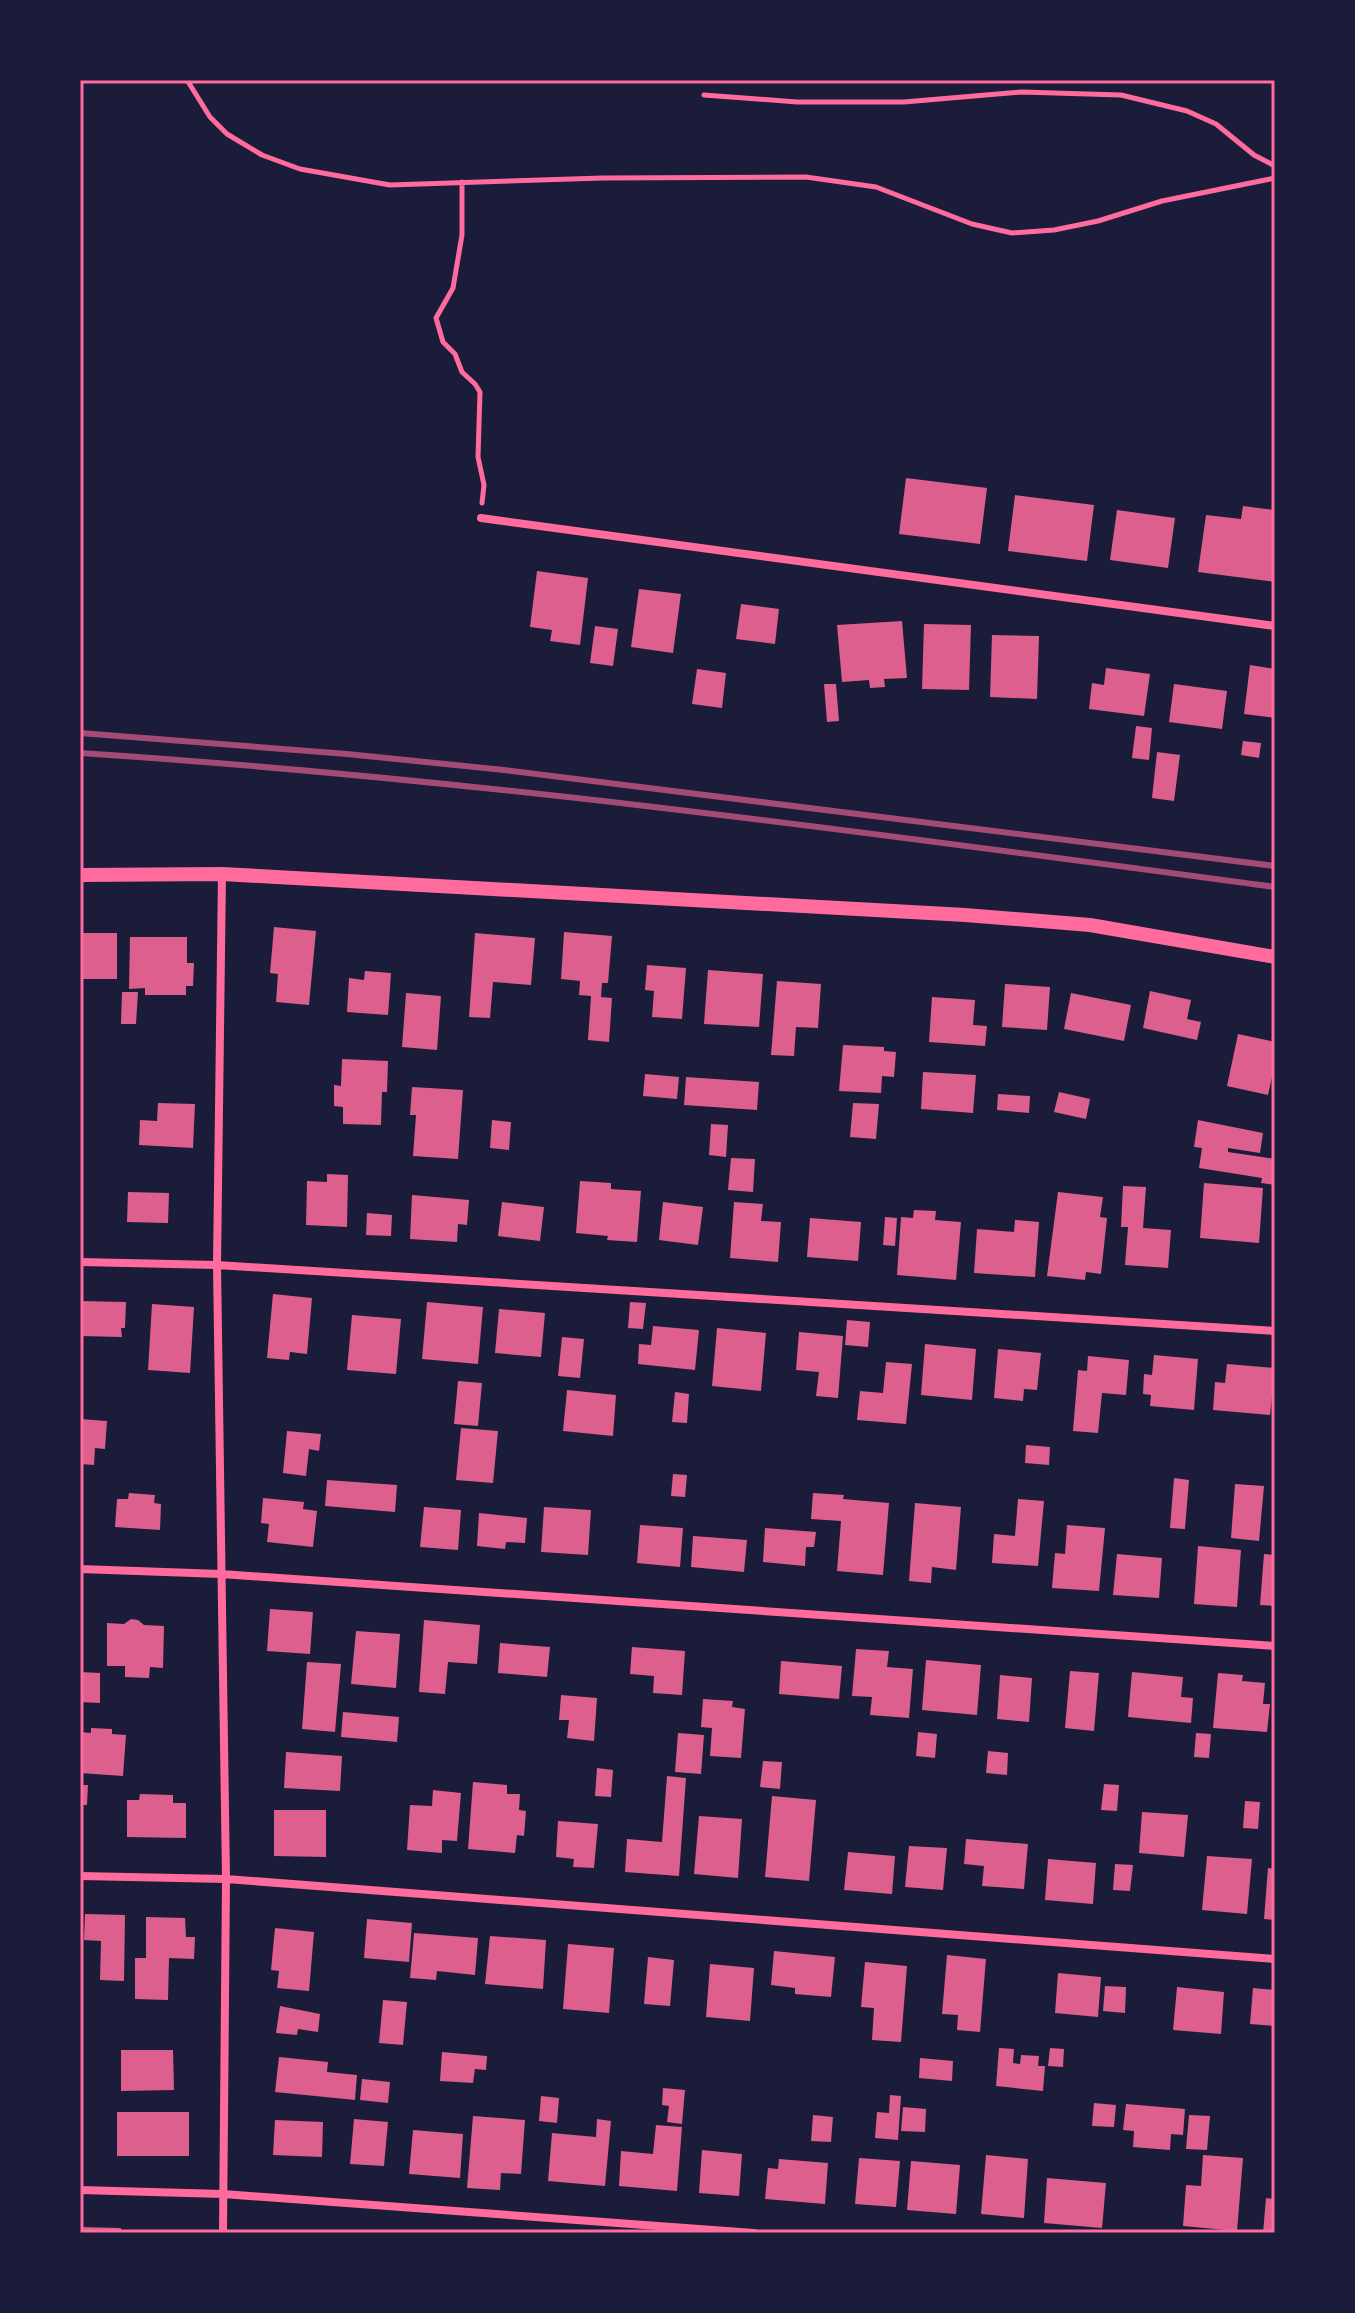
<svg xmlns="http://www.w3.org/2000/svg" width="1355" height="2313" viewBox="0 0 1355 2313" font-family="'Times New Roman',serif">
<rect width="100%" height="100%" fill="#1b1b3a"/>
<!-- building -->
<path fill="#dd5f8e" d="M906 478 987 488 980 544 899 534Z
M1015 495 1094 505 1087 561 1008 551Z
M1243 506 1275 510V582L1198 572 1206 515 1241 519Z
M1117 510 1175 518 1168 568 1110 560Z
M537 571 588 578 580 645 550 641 552 630 530 627Z
M639 589 681 594 673 653 631 647Z
M741 604 779 609 775 644 736 639Z
M902 621 907 678 884 679 885 687 870 688 869 680 842 682 837 625Z
M924 624 971 625 969 690 922 689Z
M595 626 618 629 613 666 590 663Z
M992 635 1039 636 1037 699 990 697Z
M1250 665 1275 669V718L1244 714Z
M1106 668 1150 674 1144 716 1089 709 1092 683 1104 685Z
M697 669 726 673 722 708 692 704Z
M824 684H836L839 721 827 722Z
M1174 684 1227 691 1222 729 1169 722Z
M1136 726 1152 728 1149 760 1132 758Z
M1243 741 1261 743 1259 758 1241 755Z
M1157 752 1180 755 1174 801 1152 798Z
M274 927 316 931 309 1005 276 1002 278 974 270 973Z
M564 932 612 936 608 983H602L601 997 612 998 609 1042 588 1040 591 996 579 995 580 981 561 979Z
M80 933H117V979H80Z
M475 933 535 938 531 985 493 982 490 1018 469 1017Z
M130 937H187V963H194L193 986H186V995H145V988L129 989Z
M647 965 686 968 682 1019 652 1017 654 991 645 990Z
M708 970 763 974 759 1027 704 1024Z
M365 971 391 973 388 1015 347 1012 349 978 364 980Z
M777 981 821 984 818 1028 796 1027 794 1056 771 1055Z
M1005 984 1050 987 1047 1030 1002 1027Z
M1150 991 1191 1000 1187 1019 1201 1022 1197 1040 1143 1028Z
M122 992H138L136 1024H121Z
M406 993 441 996 437 1050 402 1047Z
M1071 993 1131 1005 1124 1041 1064 1029Z
M932 997 975 1000 973 1025 987 1026 985 1046 929 1042Z
M1238 1034 1275 1042V1063L1268 1095 1227 1086Z
M843 1045 884 1047V1051L896 1052 894 1077 882 1076 881 1093 839 1091Z
M342 1059 388 1061 387 1092H382L381 1125 343 1124V1107L334 1106V1085L341 1086Z
M923 1072 976 1075 973 1113 921 1109Z
M645 1074 679 1077 677 1099 643 1096Z
M686 1077 759 1082 757 1110 684 1105Z
M412 1087 463 1090 458 1159 413 1156 416 1115H410Z
M1059 1092 1090 1099 1086 1119 1054 1112Z
M998 1094 1030 1096 1029 1113 997 1110Z
M158 1103 195 1104 193 1148 139 1145 140 1120 157 1121Z
M853 1103 879 1104 876 1139 850 1137Z
M492 1120 511 1122 509 1150 490 1148Z
M1198 1120 1263 1133 1260 1153 1228 1148V1152L1275 1159V1185L1261 1183 1262 1178 1199 1168 1202 1148 1194 1147Z
M711 1124 728 1125 726 1157 709 1155Z
M731 1158 755 1159 753 1192 728 1190Z
M327 1174 348 1175 347 1227 306 1225 307 1181 327 1182Z
M580 1181 611 1183V1189L641 1191 637 1242 607 1240 608 1236 576 1233Z
M1204 1183 1263 1188 1259 1243 1200 1238Z
M1123 1186 1146 1187 1143 1228 1171 1230 1168 1268 1125 1265 1128 1227H1121Z
M128 1192 169 1193 168 1223 127 1222Z
M1058 1192 1103 1197 1100 1217 1107 1218 1101 1274 1086 1272 1085 1280 1047 1276Z
M412 1195 469 1200 467 1225 458 1224 457 1242 410 1239Z
M502 1202 544 1207 540 1241 498 1236Z
M663 1202 703 1207 698 1245 659 1240Z
M734 1202 763 1204 761 1221 781 1222 778 1262 730 1258Z
M914 1210 936 1211 935 1220 961 1222 956 1280 897 1275 901 1217 913 1218Z
M367 1213 392 1215 391 1236 366 1235Z
M885 1217 897 1218 895 1246 883 1245Z
M810 1218 861 1222 858 1261 807 1257Z
M1015 1220 1039 1222 1035 1277 974 1273 977 1229 1014 1232Z
M273 1294 312 1298 307 1354 290 1352 289 1360 267 1358Z
M80 1301 126 1302 125 1328H121L122 1337 80 1336Z
M427 1302 483 1307 478 1364 422 1359Z
M630 1302 646 1303 643 1329 628 1328Z
M152 1304 194 1307 190 1373 148 1370Z
M499 1309 545 1313 541 1357 495 1353Z
M352 1315 401 1319 396 1374 347 1370Z
M847 1320 870 1322 868 1347 845 1345Z
M653 1326 699 1330 695 1370 638 1364 639 1344 651 1345Z
M717 1328 766 1333 761 1391 712 1386Z
M799 1332 843 1336 838 1398 816 1396 819 1372 796 1370Z
M562 1337 584 1339 580 1378 558 1376Z
M925 1344 976 1349 972 1400 921 1395Z
M998 1349 1041 1353 1037 1390 1024 1389 1023 1401 994 1398Z
M1154 1355 1198 1359 1194 1410 1150 1406 1151 1395 1143 1394 1144 1374 1152 1375Z
M1088 1356 1129 1360 1126 1395 1102 1393 1098 1433 1073 1431 1078 1370 1087 1371Z
M886 1362 912 1364 906 1424 857 1420 860 1391 883 1393Z
M1227 1364 1275 1368 1270 1415 1213 1410 1215 1382 1225 1383Z
M458 1381 482 1383 478 1426 454 1424Z
M567 1390 616 1395 613 1436 563 1431Z
M675 1392 689 1394 687 1423 672 1422Z
M80 1419 107 1421 105 1449 95 1448 94 1465 80 1464Z
M461 1428 498 1431 493 1483 456 1480Z
M287 1431 321 1434 319 1451 309 1449 306 1476 283 1473Z
M1026 1445 1050 1447 1049 1465 1025 1463Z
M673 1474 687 1475 685 1497 671 1496Z
M1174 1478 1189 1480 1185 1529 1170 1528Z
M327 1480 397 1485 395 1512 325 1506Z
M1235 1484 1264 1486 1259 1541 1231 1538Z
M129 1493 155 1495 154 1503 161 1504 160 1530 115 1527 117 1499H128Z
M813 1493 844 1495 843 1499 889 1503 883 1575 837 1571 841 1521 811 1519Z
M263 1498 304 1502 303 1509 317 1511 313 1547 267 1542 269 1524 261 1523Z
M1018 1499 1044 1501 1038 1566 992 1563 994 1534 1015 1536Z
M915 1503 961 1507 956 1570 932 1567 931 1583 909 1581Z
M424 1507 461 1510 458 1550 420 1547Z
M544 1507 591 1510 588 1555 541 1552Z
M479 1513 527 1518 525 1543 506 1542 505 1549 477 1546Z
M640 1525 683 1528 680 1567 637 1563Z
M1067 1525 1105 1528 1099 1591 1052 1588 1055 1553 1065 1554Z
M765 1528 816 1532 814 1547H806L805 1566 763 1562Z
M693 1536 747 1540 744 1572 691 1567Z
M1198 1546 1241 1550 1237 1607 1194 1604Z
M1117 1554 1162 1558 1159 1598 1113 1595Z
M1264 1554 1275 1555V1606L1260 1605Z
M270 1609 313 1612 310 1654 267 1651Z
M131 1619 138 1620 144 1625 164 1626 163 1668 150 1667 149 1678 125 1677V1666H107V1623L124 1624Z
M424 1620 480 1625 477 1664 448 1662 445 1694 419 1692Z
M356 1631 400 1634 396 1688 351 1684Z
M500 1643 550 1647 547 1677 498 1673Z
M632 1647 685 1651 682 1695 653 1693 654 1676 630 1674Z
M856 1649 889 1651 887 1667 913 1669 909 1718 870 1715 872 1697 852 1696Z
M926 1660 981 1665 977 1715 922 1710Z
M781 1661 842 1666 839 1699 779 1694Z
M307 1662 341 1664 335 1732 302 1729Z
M1070 1671 1099 1673 1094 1731 1065 1728Z
M80 1672 100 1673V1703L80 1702Z
M1132 1672 1183 1677 1181 1697 1193 1698 1191 1723 1128 1717Z
M1218 1673 1243 1675 1242 1681 1265 1683 1263 1704H1270L1267 1732 1213 1728Z
M1000 1675 1032 1678 1029 1722 997 1719Z
M561 1695 597 1698 594 1741 567 1738 569 1720H559Z
M703 1699 733 1701 732 1707 745 1709 741 1758 710 1756 712 1728 701 1727Z
M343 1712 399 1717 397 1742 341 1737Z
M91 1728 112 1729V1734L126 1735 123 1776 80 1773 81 1732 91 1733Z
M918 1732 937 1734 935 1758 916 1756Z
M678 1733 704 1735 701 1774 675 1772Z
M1196 1733 1211 1734 1209 1758 1194 1757Z
M988 1751 1008 1753 1007 1775 986 1773Z
M286 1752 342 1756 340 1791 284 1788Z
M763 1761 782 1762 780 1789 760 1787Z
M597 1768 613 1770 611 1797 595 1796Z
M667 1776 686 1778 679 1876 625 1872 627 1839 662 1842Z
M473 1782 507 1785V1794H520L519 1810 526 1811 524 1836 517 1835 515 1853 468 1849Z
M1104 1784 1119 1785 1117 1811 1101 1810Z
M80 1785H88L87 1805H80Z
M433 1790 461 1793 457 1841 442 1840V1853L407 1850 410 1805 432 1806Z
M140 1794 173 1795V1803H186V1838L127 1837V1800H139Z
M772 1796 816 1800 809 1881 765 1877Z
M1245 1801 1260 1802 1258 1829 1243 1828Z
M274 1810H326V1857L274 1856Z
M1142 1812 1188 1815 1184 1857 1139 1853Z
M699 1816 742 1819 738 1878 694 1874Z
M558 1821 598 1824 594 1868 573 1867 574 1859 556 1857Z
M966 1839 1028 1844 1024 1889 982 1886 984 1866 964 1864Z
M909 1846 947 1848 943 1890 905 1887Z
M848 1852 895 1856 892 1894 844 1890Z
M1207 1856 1252 1859 1247 1914 1202 1910Z
M1048 1859 1096 1863 1093 1904 1045 1900Z
M1115 1864 1133 1865 1130 1891 1113 1890Z
M1268 1868 1275 1869V1920L1264 1919Z
M85 1914 125 1915 124 1981 100 1980 101 1941 84 1940Z
M146 1917 185 1918 186 1937H195L194 1959 169 1958 168 2000 135 1999V1958H146Z
M367 1919 412 1923 409 1962 364 1958Z
M275 1928 314 1932 309 1991 277 1988 279 1971 271 1970Z
M414 1933 478 1938 475 1975 437 1971 436 1980 410 1978Z
M490 1936 546 1940 543 1989 485 1984Z
M568 1944 614 1948 609 2013 563 2009Z
M774 1951 835 1957 831 1997 795 1994V1988L771 1985Z
M947 1955 986 1959 980 2032 957 2030 958 2015 942 2014Z
M648 1957 674 1960 670 2006 644 2004Z
M865 1962 907 1966 901 2042 872 2040 874 2008 861 2007Z
M710 1964 754 1968 750 2021 706 2017Z
M1058 1973 1101 1977 1098 2017 1055 2013Z
M1105 1986 1126 1987 1125 2013 1103 2011Z
M1177 1987 1224 1992 1221 2034 1173 2030Z
M1253 1988 1275 1990V2026L1250 2024Z
M383 2000 407 2002 403 2045 379 2043Z
M280 2006 320 2014 318 2032 298 2029 297 2035 276 2033Z
M999 2048 1014 2049 1013 2063 1020 2064 1021 2055 1039 2056 1038 2066H1045L1043 2091 996 2086Z
M1050 2048 1064 2049 1063 2067 1048 2066Z
M121 2050H173L174 2090 121 2091Z
M442 2052 487 2056 486 2070 475 2069 473 2083 440 2081Z
M279 2057 328 2062 327 2072 357 2075 355 2100 275 2092Z
M920 2058 953 2061 952 2081 919 2078Z
M362 2079 390 2082 388 2103 360 2100Z
M663 2088 685 2090 682 2124 667 2122 669 2106 662 2105Z
M890 2095 901 2096 898 2140 875 2138 877 2112 889 2113Z
M541 2096 559 2098 557 2123 539 2121Z
M1094 2103 1116 2105 1114 2127 1092 2126Z
M1126 2104 1185 2109 1183 2135 1171 2134 1170 2150 1133 2147 1134 2131 1123 2130Z
M903 2107 926 2109 925 2132 901 2131Z
M117 2112H189V2156H117Z
M813 2115 833 2117 831 2142 811 2141Z
M1189 2115 1210 2116 1207 2150 1186 2149Z
M473 2116 525 2120 521 2174 501 2173 500 2190 467 2188Z
M354 2119 388 2122 384 2166 350 2164Z
M597 2119 611 2121 605 2186 548 2181 552 2133 596 2137Z
M275 2120 323 2122 322 2157 273 2155Z
M656 2125 682 2127 677 2191 619 2186 621 2151 653 2154Z
M413 2130 463 2134 460 2178 409 2174Z
M702 2150 742 2154 739 2196 699 2193Z
M986 2155 1028 2159 1024 2218 981 2214Z
M1203 2155 1243 2158 1237 2231 1183 2226 1186 2185 1201 2186Z
M859 2158 900 2161 896 2207 855 2204Z
M779 2159 828 2163 825 2204 765 2199 768 2168 778 2169Z
M911 2161 960 2165 956 2214 907 2210Z
M1047 2178 1106 2183 1102 2228 1044 2223Z
M1266 2198 1275 2199V2233H1263Z
M80 2227 121 2228V2233H80Z"/>
<g fill="none" stroke-linecap="round" stroke-linejoin="round">
<!-- path -->
<path stroke="#ff6b9d" stroke-width="5" d="M187 80 210 117 227 134 262 155 300 169 390 185 603 178 806 177 876 187 972 224 1012 233 1054 230 1098 221 1162 201 1275 178
M704 95 797 102H904L1021 92 1121 95 1187 111 1216 124 1254 155 1275 166
M462 182V235L453 288 436 318 443 342 455 354 462 372 475 384 480 392 478 457 484 485 482 503"/>
<!-- minor -->
<path stroke="#ff6b9d" stroke-width="8" d="M481 518 1275 626
M222 874 217 1265 226 1879 223 2233
M80 1262 217 1265 1275 1331
M80 1569 221 1574 1275 1646
M80 1876 226 1879 1275 1959
M80 2190 223 2194 754 2233"/>
<!-- tertiary -->
<path stroke="#ff6b9d" stroke-width="14" d="M80 875 222 874 965 915 1090 925 1275 957"/>
<!-- rail -->
<path stroke="#a44b75" stroke-width="6" d="M80 733 347 754 504 770 1275 866
M80 753C479 779 879 834 1275 887"/>
</g>
<!-- border -->
<rect width="1355" height="2313" fill="none" stroke="#1b1b3a" stroke-width="164"/>
<rect x="82" y="82" width="1191" height="2149" fill="none" stroke="#ff6b9d" stroke-width="3"/>
</svg>
